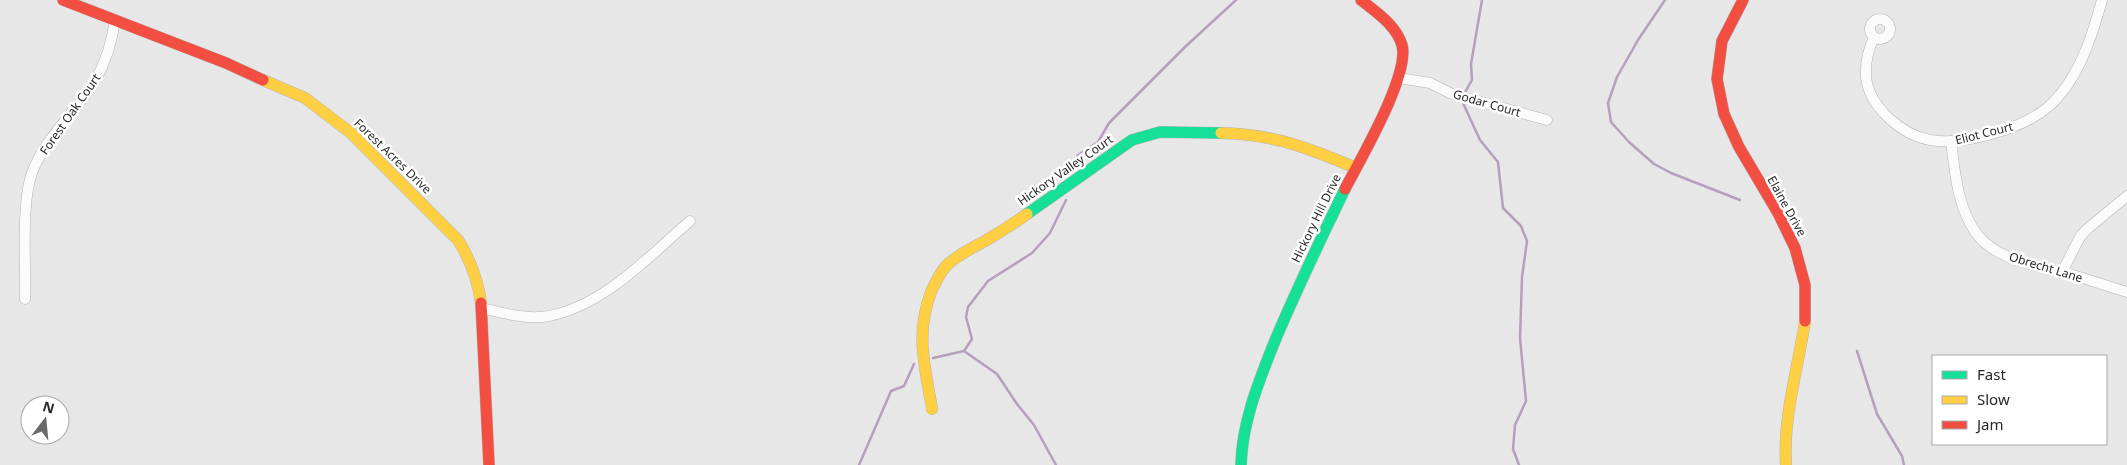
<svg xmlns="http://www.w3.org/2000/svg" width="2127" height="465" viewBox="0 0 2127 465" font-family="'Noto Sans',sans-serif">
<rect width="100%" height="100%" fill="#e8e7e8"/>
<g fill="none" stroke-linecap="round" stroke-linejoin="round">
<!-- stream -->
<path stroke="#b69ebe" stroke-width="2.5" d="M1665 0 1638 40 1617 77 1608 103 1611 122 1629 142 1654 164 1671 173 1740 200
M1464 94 1472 80 1471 64 1482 0
M1463 103 1480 140 1498 162 1503 208 1521 226 1527 241 1522 277 1520 338 1526 401 1515 425 1513 449 1519 465
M1070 172 1078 155 1098 142 1109 123 1185 47 1236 0
M964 351 972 339 966 317 968 307 988 281 1032 253 1050 233 1066 200
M1857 351 1877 414 1902 456 1904 465
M933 358 964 351 997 374 1017 404 1034 425 1056 465
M859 465 891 391 904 386 914 364"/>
<defs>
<path id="street" d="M1870 29a10 10 0 1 1 20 0a10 10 0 1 1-20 0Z
M1874 37C1868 50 1865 62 1866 77 1869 107 1902 135 1930 140 1963 146 2022 129 2048 107 2078 81 2092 37 2102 0
M1399 78 1430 83 1452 94 1547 120
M1951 141C1955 172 1957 206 1976 233 1998 263 2043 266 2076 276 2093 281 2110 287 2127 292
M2062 272 2080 237 2086 230 2127 196
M25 299C26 265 21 203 32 173 45 137 76 112 95 81 106 62 112 42 115 20
M481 308C503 313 527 320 549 316 605 305 649 256 690 221"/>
<path id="fast" d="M1027 214 1132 140 1160 132 1221 133
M1241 465C1242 424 1257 386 1272 348 1294 294 1320 241 1345 189"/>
<path id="slow" d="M263 80 305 98 351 133 458 240C470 259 478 281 481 303
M1221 133C1273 134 1309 148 1356 168
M932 409C925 366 915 335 931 292 935 283 939 274 946 266 957 255 972 248 985 241 999 233 1013 224 1027 214
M1786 465C1783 415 1798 369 1805 321"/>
<path id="jam" d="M63 0 226 63 263 80
M1743 0 1722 41 1717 79 1724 114 1739 147 1778 213 1795 248 1805 285V321
M1345 189C1361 158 1410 75 1402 45 1396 25 1376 12 1361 0
M481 303 489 465"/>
</defs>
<!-- street casing -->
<use href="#street" stroke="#b5b4b5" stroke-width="11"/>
<!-- fast casing -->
<use href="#fast" stroke="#b5b4b5" stroke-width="12"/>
<!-- slow casing -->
<use href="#slow" stroke="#b5b4b5" stroke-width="12"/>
<!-- jam casing -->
<use href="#jam" stroke="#b5b4b5" stroke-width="12"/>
<!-- street -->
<use href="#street" stroke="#fcfbfc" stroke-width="10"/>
<!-- fast -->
<use href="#fast" stroke="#16e098" stroke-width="11"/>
<!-- slow -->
<use href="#slow" stroke="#ffcf43" stroke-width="11"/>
<!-- jam -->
<use href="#jam" stroke="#f24e42" stroke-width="11"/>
</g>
<g text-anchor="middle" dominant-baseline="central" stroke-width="5" stroke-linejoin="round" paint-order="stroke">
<!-- street labels -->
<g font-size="12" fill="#282728" stroke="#fff">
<text transform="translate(1487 103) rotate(16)">Godar Court</text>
<text transform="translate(70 114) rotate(-55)">Forest Oak Court</text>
<text transform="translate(1984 133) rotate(-14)">Eliot Court</text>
<text transform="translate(393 156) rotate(44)">Forest Acres Drive</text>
<text transform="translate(1065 170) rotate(-35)">Hickory Valley Court</text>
<text transform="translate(1787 206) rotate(61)">Elaine Drive</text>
<text transform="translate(1316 218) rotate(-64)">Hickory Hill Drive</text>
<text transform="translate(2046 267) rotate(17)">Obrecht Lane</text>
</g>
</g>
<!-- legend -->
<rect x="1932" y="355" width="175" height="90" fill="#ffffff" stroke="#a9a9a9"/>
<rect x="1942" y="371" width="25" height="8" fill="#16e098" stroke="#a9a9a9"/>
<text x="1977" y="380" font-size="15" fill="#282728">Fast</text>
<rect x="1942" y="396" width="25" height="8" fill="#ffcf43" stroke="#a9a9a9"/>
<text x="1977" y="405" font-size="15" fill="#282728">Slow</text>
<rect x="1942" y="421" width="25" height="8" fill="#f24e42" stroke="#a9a9a9"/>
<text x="1977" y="430" font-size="15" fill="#282728">Jam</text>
<!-- north arrow -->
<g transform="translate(45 420) rotate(16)"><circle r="24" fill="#ffffff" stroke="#a9a9a9"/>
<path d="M0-4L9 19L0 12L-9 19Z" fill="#6b6a6b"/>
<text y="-8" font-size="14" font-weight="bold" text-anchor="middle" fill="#282728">N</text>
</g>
</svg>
